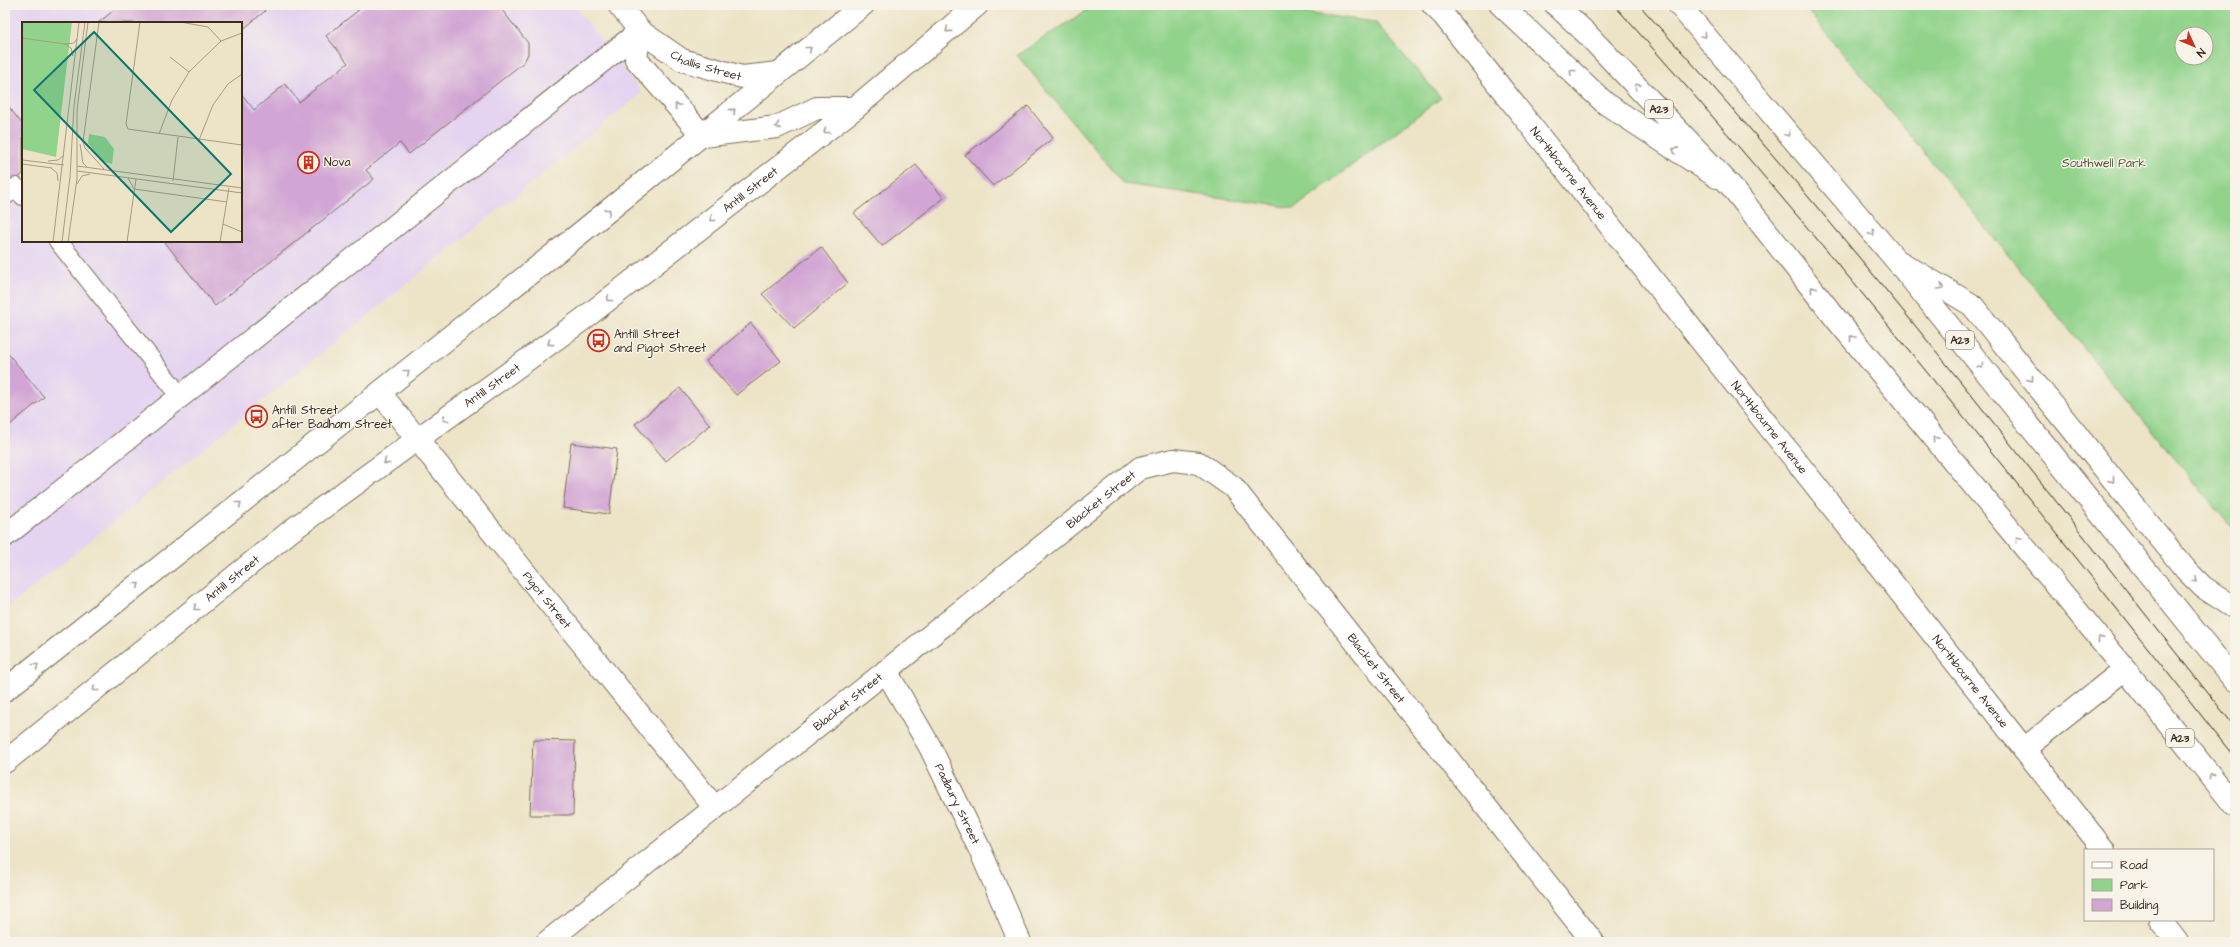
<svg xmlns="http://www.w3.org/2000/svg" width="2240" height="947" viewBox="0 0 2240 947" font-family="'Architects Daughter',sans-serif">
<rect width="100%" height="100%" fill="#f7f3e8"/>
<filter id="ink" filterUnits="userSpaceOnUse"><feTurbulence type="fractalNoise" baseFrequency=".025" numOctaves="2"/><feDisplacementMap in="SourceGraphic" scale="8" xChannelSelector="R" yChannelSelector="G"/><feConvolveMatrix kernelMatrix="1 2 1 2 8 2 1 2 1" color-interpolation-filters="sRGB"/></filter>
<filter id="wash" filterUnits="userSpaceOnUse"><feTurbulence type="fractalNoise" baseFrequency=".012" numOctaves="4" result="noise"/><feDisplacementMap in="SourceGraphic" scale="16" xChannelSelector="R" yChannelSelector="G"/><feGaussianBlur stdDeviation="0.9" result="paint"/><feColorMatrix in="noise" values="0 0 0 0 0 0 0 0 0 0 0 0 0 0 0 0 0 1.4 0 .05"/><feComposite in="paint" operator="in"/></filter>
<g filter="url(#wash)">
<rect width="100%" height="100%" fill="#ede4c7"/>
<!-- built -->
<path fill="#e4d3f1" fill-rule="evenodd" d="M5 5H574L642 93 5 610ZM23 23H241V241H23Z"/>
<!-- green -->
<path fill="#91d38b" stroke="#667e54" fill-rule="evenodd" d="M1095 5H1245L1375 22 1441 98 1295 208 1124 184 1017 55Z
M1803 5H2235V532ZM2182 34H2206V58H2182Z"/>
<g id="blocks">
<!-- building -->
<path fill="#d1a5d4" d="M120 5H260L265 11 241 31V23H98Z
M365 5H498L528 43V54L524 62 409 154 400 143 366 170 374 179 215 306 164 241H241V93L254 110 285 84 299 102 348 63 326 36Z
M5 102 23 125V174L5 188Z
M1028 106 1053 138 993 186 965 155Z
M916 165 944 198 882 246 854 213Z
M821 247 848 283 794 328 762 294Z
M751 323 781 361 736 395 706 361Z
M5 350 44 397 5 429Z
M680 388 710 425 666 461 635 424Z
M571 443 617 449 609 514 563 508Z
M533 740 575 741 573 815H530Z"/>
</g>
</g>
<g filter="url(#ink)">
<use href="#blocks" fill-opacity="0" stroke="#796b59" stroke-width="1"/>
<g fill="none" stroke-linecap="round" stroke-linejoin="round">
<defs>
<path id="service" d="M5 196 16 187 23 196
M58 241 181 397"/>
<g id="minor">
<path id="s1" d="M619 5 640 31 682 60 742 77 778 73"/>
<path id="s2" d="M1433 5 1444 16 2104 850"/>
<path d="M640 31 636 59 703 136"/>
<path d="M1898 261 1972 305 2186 570 2203 587 2235 608"/>
<path id="s3" d="M380 393 715 808"/>
<path d="M5 536 640 31"/>
<path id="s4" d="M886 671 930 747 980 850 1020 942"/>
<path d="M2024 749 2125 669"/>
<path d="M2160 920 2177 942"/>
<path id="s5" d="M547 942 1140 468 1173 460 1199 463 1233 487 1593 942"/>
</g>
<g id="secondary">
<path d="M1501 5 1605 103 1717 177"/>
<path d="M703 136 777 127 817 108H855"/>
<path d="M5 690 578 235 863 5"/>
<path id="s6" d="M5 762 292 530 582 320 855 108 977 5"/>
</g>
<path id="trunk" d="M1556 5 1586 33 1731 186 1837 320 2125 669 2235 806
M1679 5 1896 260 2235 681"/>
</defs>
<!-- service casing -->
<use href="#service" stroke="#796b59" stroke-width="20"/>
<!-- minor casing -->
<use href="#minor" stroke="#796b59" stroke-width="24"/>
<!-- secondary casing -->
<use href="#secondary" stroke="#796b59" stroke-width="24"/>
<!-- trunk casing -->
<use href="#trunk" stroke="#796b59" stroke-width="24"/>
<!-- service -->
<use href="#service" stroke="#fff" stroke-width="18"/>
<!-- minor -->
<use href="#minor" stroke="#fff" stroke-width="22"/>
<!-- secondary -->
<use href="#secondary" stroke="#fff" stroke-width="22"/>
<!-- trunk -->
<use href="#trunk" stroke="#fff" stroke-width="22"/>
<!-- tram -->
<path stroke="#3b2a1e" stroke-width="1" d="M1614 5C1832 247 2033 503 2235 758
M1639 5C1851 234 2040 483 2235 727"/>
</g>
<!-- one-way arrows -->
<defs><path id="oneway-chevron" d="M-2-3.5L2.5 0L-2 3.5" fill="none" stroke-width="1.6" stroke-linecap="round" stroke-linejoin="round"/></defs>
<g stroke="#a79f9a">
<use href="#oneway-chevron" transform="translate(948 30) rotate(140)"/>
<use href="#oneway-chevron" transform="translate(1704 35) rotate(50)"/>
<use href="#oneway-chevron" transform="translate(809 49) rotate(-39)"/>
<use href="#oneway-chevron" transform="translate(1572 72) rotate(-137)"/>
<use href="#oneway-chevron" transform="translate(1637 86) rotate(-134)"/>
<use href="#oneway-chevron" transform="translate(677 106) rotate(-131)"/>
<use href="#oneway-chevron" transform="translate(733 111) rotate(-40)"/>
<use href="#oneway-chevron" transform="translate(778 126) rotate(162)"/>
<use href="#oneway-chevron" transform="translate(826 131) rotate(142)"/>
<use href="#oneway-chevron" transform="translate(1788 134) rotate(50)"/>
<use href="#oneway-chevron" transform="translate(1675 150) rotate(-147)"/>
<use href="#oneway-chevron" transform="translate(608 211) rotate(-39)"/>
<use href="#oneway-chevron" transform="translate(712 219) rotate(142)"/>
<use href="#oneway-chevron" transform="translate(1872 233) rotate(50)"/>
<use href="#oneway-chevron" transform="translate(1941 287) rotate(31)"/>
<use href="#oneway-chevron" transform="translate(1813 289) rotate(-128)"/>
<use href="#oneway-chevron" transform="translate(609 299) rotate(142)"/>
<use href="#oneway-chevron" transform="translate(1852 338) rotate(-130)"/>
<use href="#oneway-chevron" transform="translate(550 343) rotate(144)"/>
<use href="#oneway-chevron" transform="translate(1981 366) rotate(51)"/>
<use href="#oneway-chevron" transform="translate(407 372) rotate(-39)"/>
<use href="#oneway-chevron" transform="translate(2031 379) rotate(51)"/>
<use href="#oneway-chevron" transform="translate(445 419) rotate(144)"/>
<use href="#oneway-chevron" transform="translate(1935 439) rotate(-130)"/>
<use href="#oneway-chevron" transform="translate(386 462) rotate(144)"/>
<use href="#oneway-chevron" transform="translate(2112 480) rotate(51)"/>
<use href="#oneway-chevron" transform="translate(239 504) rotate(-39)"/>
<use href="#oneway-chevron" transform="translate(2018 539) rotate(-130)"/>
<use href="#oneway-chevron" transform="translate(2195 580) rotate(42)"/>
<use href="#oneway-chevron" transform="translate(137 585) rotate(-38)"/>
<use href="#oneway-chevron" transform="translate(196 608) rotate(141)"/>
<use href="#oneway-chevron" transform="translate(2100 639) rotate(-130)"/>
<use href="#oneway-chevron" transform="translate(36 666) rotate(-38)"/>
<use href="#oneway-chevron" transform="translate(95 689) rotate(141)"/>
<use href="#oneway-chevron" transform="translate(2211 776) rotate(-129)"/>
</g>
</g>
<!-- icons -->
<defs>
<symbol id="building-ring" viewBox="-11 -11 22 22"><circle r="9.5" fill="#f7f3e8" stroke="#c8321e" stroke-width="1.5"/><path d="M-4-6H4V6H1V3H-1V6H-4ZM-2.5-4.3h1.7v1.8h-1.7ZM.8-4.3h1.7v1.8H.8ZM-2.5-1h1.7V.8h-1.7ZM.8-1h1.7V.8H.8Z" fill="#c8321e"/></symbol>
<symbol id="bus-ring" viewBox="-11 -11 22 22"><circle r="9.5" fill="#f7f3e8" stroke="#c8321e" stroke-width="1.5"/><path d="M-5-6H5V4H4V6H2V4H-2V6H-4V4H-5ZM-3.5-4V0h7V-4ZM-3.5 1.2v1.5H-2V1.2ZM2 1.2v1.5H3.5V1.2Z" fill="#c8321e"/></symbol>
</defs>
<g fill-rule="evenodd">
<use href="#building-ring" x="296" y="150" width="25" height="25"/>
<use href="#bus-ring" x="586" y="328" width="25" height="25"/>
<use href="#bus-ring" x="244" y="404" width="25" height="25"/>
</g>
<g text-anchor="middle" dominant-baseline="central" stroke-width="3" stroke-linejoin="round" paint-order="stroke">
<!-- shield labels -->
<g fill="#f7f3e8" stroke="#73665b" stroke-width="1">
<rect x="1645" y="100" width="28" height="18" rx="3"/>
<rect x="1946" y="331" width="28" height="18" rx="3"/>
<rect x="2166" y="729" width="28" height="18" rx="3"/>
</g>
<g font-size="11" font-weight="bold" fill="#3b2a1e">
<text x="1659" y="109">A23</text>
<text x="1960" y="340">A23</text>
<text x="2180" y="738">A23</text>
</g>
<!-- street labels -->
<g font-size="12" fill="#3b2a1e" stroke="#f7f3e8">
<text stroke="none"><textPath href="#s1" startOffset="109">Challis Street</textPath></text>
<text stroke="none"><textPath href="#s2" startOffset="216">Northbourne Avenue</textPath></text>
<text stroke="none"><textPath href="#s6" startOffset="940">Antill Street</textPath></text>
<text stroke="none"><textPath href="#s6" startOffset="616">Antill Street</textPath></text>
<text stroke="none"><textPath href="#s2" startOffset="540">Northbourne Avenue</textPath></text>
<text stroke="none"><textPath href="#s5" startOffset="709">Blacket Street</textPath></text>
<text stroke="none"><textPath href="#s6" startOffset="292">Antill Street</textPath></text>
<text stroke="none"><textPath href="#s3" startOffset="266">Pigot Street</textPath></text>
<text stroke="none"><textPath href="#s5" startOffset="1092">Blacket Street</textPath></text>
<text stroke="none"><textPath href="#s2" startOffset="864">Northbourne Avenue</textPath></text>
<text stroke="none"><textPath href="#s5" startOffset="385">Blacket Street</textPath></text>
<text stroke="none"><textPath href="#s4" startOffset="151">Padbury Street</textPath></text>
</g>
<!-- poi labels -->
<g font-size="12" fill="#3b2a1e" stroke="#f7f3e8" text-anchor="start">
<text x="324" y="162">Nova</text>
<text x="614" y="334">Antill Street<tspan x="614" dy="14">and Pigot Street</tspan></text>
<text x="272" y="410">Antill Street<tspan x="272" dy="14">after Badham Street</tspan></text>
</g>
<!-- park labels -->
<g font-size="12" fill="#505439" stroke="#f7f3e8">
<text x="2104" y="163">Southwell Park</text>
</g>
</g>
<!-- overview -->
<g transform="translate(22 22)">
<rect width="220" height="220" fill="#ede4c7"/>
<path d="M0 0H50L34 135 0 127ZM67 112 83 115 92 127 90 142 80 139 66 121Z" fill="#91d38b"/>
<path fill="none" stroke="#a69a83" stroke-width="1" d="M77 0 61 120 63 126 82 147M118 0 104 102 106 107 220 123M158 0 186 5 199 19M0 16 43 22 52 21 55 17M43 22 49 26 51 34M148 35 167 50M137 112 150 78 167 50 199 19 220 11M177 118 191 83 206 62 220 52M58 122 61 141 65 145M0 138 42 143M26 139 36 138 42 133M0 142 30 146M55 144 220 166M29 146 35 151 36 159M55 149 220 171M106 156 112 167M151 159 156 115M55 162 60 154 68 152M112 167 205 180M201 202 220 210M31 220 57 0M40 220 48 155 52 84 63 0M46 220 55 157V88L66 0M105 220 114 157M158 220H175M198 220 207 166"/>
<path fill="#0f766e" fill-opacity="0.15" stroke="#0f766e" stroke-width="2" d="M72 10 209 152 149 210 12 68Z"/>
<rect width="220" height="220" fill="none" stroke="#3b2a1e" stroke-width="2"/>
</g>
<!-- margin -->
<rect width="2240" height="947" fill="none" stroke="#f7f3e8" stroke-width="20"/>
<!-- legend -->
<rect x="2084" y="849" width="130" height="72" fill="#f7f3e8" stroke="#aca397"/>
<rect x="2092" y="862" width="20" height="6" fill="#ffffff" stroke="#aca397"/>
<text x="2120" y="869" font-size="12" fill="#3b2a1e">Road</text>
<rect x="2092" y="879" width="20" height="12" fill="#91d38b" stroke="#aca397"/>
<text x="2120" y="889" font-size="12" fill="#3b2a1e">Park</text>
<rect x="2092" y="899" width="20" height="12" fill="#d1a5d4" stroke="#aca397"/>
<text x="2120" y="909" font-size="12" fill="#3b2a1e">Building</text>
<!-- north arrow -->
<g transform="translate(2194 46) rotate(134)"><circle r="19" fill="#f7f3e8" stroke="#aca397"/>
<path d="M0-3L7 15L0 10L-7 15Z" fill="#c8321e"/>
<text y="-6" font-size="11" font-weight="bold" text-anchor="middle" fill="#3b2a1e">N</text>
</g>
</svg>
